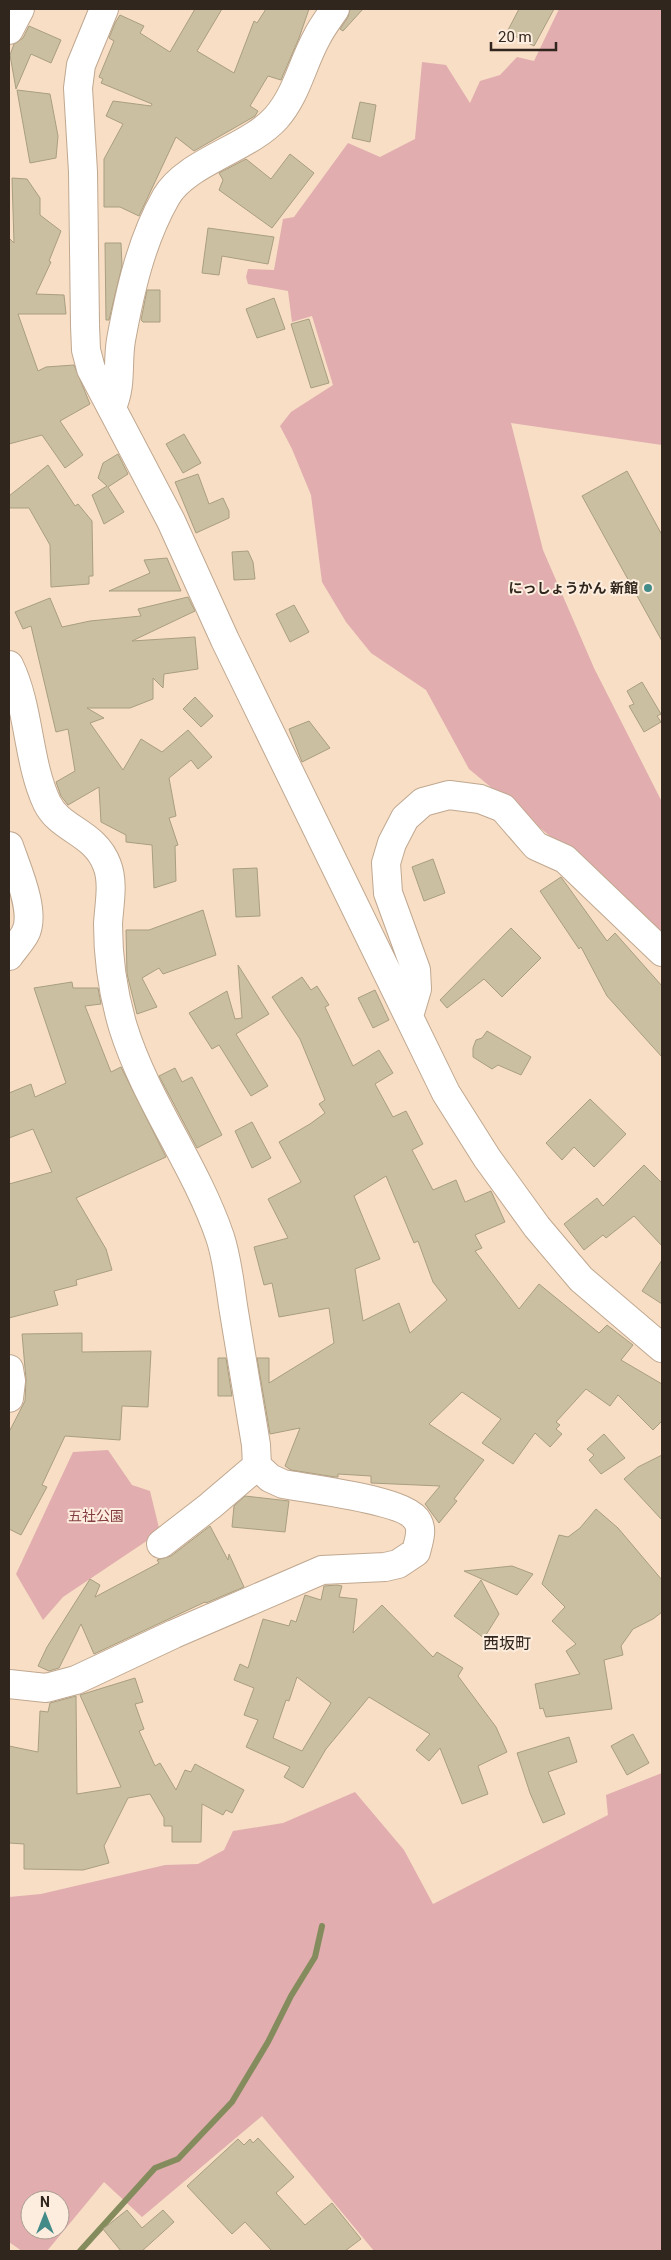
<svg xmlns="http://www.w3.org/2000/svg" width="671" height="2260" viewBox="0 0 671 2260" font-family="Roboto,'Noto Sans JP',sans-serif">
<rect width="100%" height="100%" fill="#f7dec5"/>
<!-- green -->
<path fill="#e1adaf" fill-rule="evenodd" d="M559 9H662V445L511 423 543 550 594 668 662 802V937L557 842 469 769 426 690 371 653 346 622 322 582 311 495 292 449 280 426 291 412 333 385 312 316 292 322 288 291 248 284 246 277 248 269 274 270 283 219 294 217 348 143 380 157 415 139 422 62 446 65 470 103 480 81 500 75 517 57 534 61Z
M108 1450 132 1485 150 1491 160 1532 63 1597 43 1620 16 1574 73 1452Z
M662 1773V2251H374L262 2116 142 2217 104 2182 47 2251H22L9 2242V1897L41 1894 165 1865 198 1864 224 1850 233 1831 283 1823 355 1792 404 1850 433 1904 608 1815 606 1795ZM30 2200H60V2230H30Z"/>
<g fill="none" stroke-linecap="round" stroke-linejoin="round">
<!-- stream -->
<path stroke="#848c5d" stroke-width="6" d="M80 2251 155 2168 178 2159 232 2102 268 2042 291 1996 315 1957 322 1926"/>
</g>
<!-- building -->
<path fill="#cac0a1" stroke="#a99e81" fill-rule="evenodd" d="M195 9H222L197 51 234 73 254 21 257 23 266 9H309L299 38 281 80 268 76 250 106 258 111 255 116 194 151 176 137 139 216 120 207H104V159L123 124 106 116 113 101 151 106 152 104 101 83 103 79 99 77 114 41 109 38 115 23 120 15 144 26 140 33 170 52Z
M350 9H363L343 31 340 29 348 17Z
M519 9H554L534 46 507 32Z
M29 26 61 40 51 63 31 54 16 89 10 55 14 44 23 38Z
M17 90 50 94 58 136 56 158 30 163Z
M360 102 376 105 370 142 352 138Z
M290 154 314 173 272 228 219 190 223 180 219 173 246 159 271 179Z
M12 178 27 179 40 198V215L61 231 49 261 51 262 36 294 64 295 66 314H18L38 371 46 367 74 365 90 404 60 421 83 455 65 468 42 435 9 444V238L14 243Z
M208 228 274 237 268 264 222 256 219 275 202 273Z
M105 243H121L122 266 109 320H106Z
M147 290H160V322H143L141 320Z
M274 298 285 329 257 338 246 309Z
M309 319 329 383 311 388 291 324Z
M184 434 201 463 183 473 166 444Z
M118 454 128 474 108 487 124 512 104 524 92 495 107 486 98 478 103 463Z
M48 465 75 506 78 504 92 521 93 576H89V584L51 587 50 545 29 508H9V496Z
M627 471 662 535V641L582 496Z
M198 474 209 504 223 498 229 511V518L196 533 175 482Z
M248 551 253 562 255 579 234 580 232 552Z
M167 558 181 591H109L150 573 144 560Z
M188 597 195 611 132 641 195 637 198 669 164 674 163 688 153 678V699L130 708H87L104 718 90 723 123 770 141 739 162 752 188 730 212 757 198 769 191 760 169 778 176 816 169 818 178 845 175 846 176 881 154 888 152 845 126 842V835L101 822 99 787 68 805 61 796 56 782 75 771 68 729 56 732 31 626 23 629 15 612 50 598 62 627 90 621 141 616 138 609Z
M294 605 309 632 290 642 276 614Z
M642 682 661 714 657 716 661 722 644 732 629 706 634 704 627 691Z
M195 697 213 716 201 727 183 709Z
M309 721 330 748 302 762 289 729Z
M433 859 445 893 424 901 412 867Z
M257 868 260 916 236 917 233 869Z
M561 877 607 941 615 933 662 986V1057L607 996 581 947 579 949 540 891Z
M203 910 216 955 163 974 159 968 142 978 157 1007 137 1014 127 974 126 930H149Z
M511 928 541 958 502 997 484 979 447 1008 440 1000Z
M238 965 269 1014 236 1034 268 1086 251 1096 219 1045 212 1049 189 1013 227 991 235 1019 242 1018Z
M302 977 311 990 317 986 329 1005 325 1007 353 1066 379 1050 393 1073 375 1084 393 1117 406 1111 423 1144 412 1150 433 1190 456 1180 465 1202 491 1191 505 1222 475 1235 482 1248 475 1251 519 1309 539 1284 599 1333 607 1325 633 1345 621 1360 662 1384V1421L653 1430 618 1395 610 1406 586 1389 556 1422 560 1425 556 1429 562 1434 550 1447 535 1433 513 1464 482 1443 501 1419 462 1392 429 1424 484 1460 454 1499 457 1501 439 1523 425 1504 440 1486 371 1483V1476L338 1474V1477H335L291 1470 285 1466 300 1428 270 1434 257 1358H269V1383L334 1343 329 1308 279 1317 272 1283 264 1285 254 1247 288 1238 268 1199 301 1182 279 1142 310 1124 325 1113 319 1104 325 1100 300 1039 272 997ZM386 1176 414 1243 418 1241 433 1282 447 1300 410 1333 399 1303 363 1321 355 1269 380 1259 354 1196Z
M72 982 73 988H98L101 1004 85 1006 111 1072 121 1067 166 1157 76 1198 106 1249 112 1270 76 1280 77 1285 54 1291 58 1305 9 1318V1184L52 1172 33 1129 9 1138V1093L31 1084 35 1097 66 1083 34 988Z
M375 990 389 1020 373 1028 358 998Z
M487 1031 531 1057 521 1075 498 1065 492 1069 473 1057V1048L476 1040 482 1038Z
M175 1068 182 1082 192 1077 222 1135 197 1148 159 1076Z
M590 1099 626 1134 594 1167 574 1147 562 1160 546 1143Z
M252 1122 271 1158 252 1168 235 1131Z
M644 1165 662 1183V1246L634 1216 606 1238 603 1235 584 1250 564 1224 597 1198 603 1206Z
M662 1260V1304L642 1291Z
M82 1333V1352L151 1351 148 1407 122 1406 120 1440 65 1436 42 1485 47 1487 21 1535 9 1529V1432L25 1401 26 1379 22 1334Z
M218 1358H226L232 1396H218Z
M604 1434 625 1458 601 1474 589 1460 594 1455 587 1449Z
M662 1455V1520L624 1479 638 1467Z
M245 1496 289 1501 285 1532 232 1527 234 1506Z
M596 1509 618 1528 662 1580V1612L653 1619 633 1629 621 1646 623 1655 604 1660 612 1709 546 1717 543 1708 540 1709 535 1684 580 1674 566 1651 576 1644 552 1621 565 1607 542 1584 559 1535 568 1537 580 1528Z
M210 1526 228 1560 229 1554 244 1587 206 1603 205 1602 94 1654 81 1624 59 1668 49 1671 38 1666 47 1647 90 1579 100 1585 95 1597 159 1563 157 1560 160 1559 171 1556Z
M512 1566 533 1574 517 1595 464 1571Z
M481 1580 499 1614 484 1638 454 1616Z
M337 1585 342 1586 339 1597 357 1599 353 1633 382 1605 433 1657 437 1652 463 1668 458 1676 496 1727 507 1752 478 1766 488 1794 462 1804 440 1748 429 1761 416 1750 430 1734 369 1697 326 1749 303 1788 284 1777 290 1767 246 1747 258 1720 244 1715 254 1688 234 1680 240 1664 248 1668 263 1619 289 1626 291 1620 296 1622 305 1595 321 1600 324 1586ZM297 1677 331 1703 302 1751 273 1738 286 1700 289 1701Z
M135 1678 143 1702 135 1704 144 1729 139 1731 155 1766 160 1763 176 1790 185 1770 191 1772 195 1764 244 1790 232 1813 226 1810 223 1815 202 1804 201 1842H172V1826H164V1818L150 1794 128 1798 104 1846 109 1863 83 1870 24 1869V1844L9 1843V1746L38 1752 40 1711 48 1712 50 1703 76 1696 77 1794 121 1787 80 1695Z
M633 1734 649 1763 627 1775 611 1746Z
M569 1737 577 1762 548 1772 565 1814 543 1823 530 1793 517 1753Z
M258 2138 294 2177 276 2193 305 2225 332 2203 361 2239 345 2251H272L245 2222 232 2234 187 2186 238 2139 244 2145 250 2139 253 2143Z
M127 2210 142 2228 163 2210 174 2222 142 2251H121L103 2229Z"/>
<g fill="none" stroke-linecap="round" stroke-linejoin="round">
<defs>
<path id="minor" d="M104 9 81 65 78 88 83 172 85 325 86 350 91 369 171 521 225 640 446 1093 487 1158 537 1227 581 1279 662 1348
M9 30 20 9
M112 407C122 385 117 364 121 340 130 291 141 241 166 197 186 162 248 149 276 118 297 94 302 64 317 37 322 27 329 18 335 9
M9 665C30 708 27 760 47 803 60 830 95 832 107 865 114 883 109 905 108 924 108 959 113 993 123 1027 146 1101 195 1164 220 1237 228 1261 230 1288 234 1312 241 1356 249 1401 256 1445L257 1466 270 1478 283 1484C309 1489 408 1500 418 1522 423 1531 418 1543 416 1552L398 1564 385 1567 322 1570 174 1634 76 1680 46 1688 9 1684
M9 846C16 867 37 913 25 934 21 941 14 949 9 956
M409 1016 417 989 416 970 388 893 386 863 392 843 405 818 423 802 449 795 480 799 503 808 536 846 565 859 662 952
M9 1369 11 1381 9 1398
M161 1544 210 1506 257 1466"/>
</defs>
<!-- minor casing -->
<use href="#minor" stroke="#c0a890" stroke-width="30"/>
<!-- minor -->
<use href="#minor" stroke="#fff" stroke-width="28"/>
</g>
<!-- markers -->
<circle fill="#438b88" stroke="#fdedde" stroke-width="2" cx="648" cy="588" r="5"/>
<g text-anchor="middle" dominant-baseline="central" stroke-width="4" stroke-linejoin="round" paint-order="stroke">
<!-- poi labels -->
<g font-size="14" font-weight="bold" fill="#30261d" stroke="#fdedde" text-anchor="end">
<text x="638" y="588">にっしょうかん 新館</text>
</g>
<!-- park labels -->
<g font-size="14" fill="#843d44" stroke="#fdedde">
<text x="96" y="1516">五社公園</text>
</g>
<!-- quarter labels -->
<g font-size="16" fill="#30261d" stroke="#fdedde">
<text x="507" y="1643">西坂町</text>
</g>
</g>
<!-- border -->
<rect width="671" height="2260" fill="none" stroke="#30261d" stroke-width="20"/>
<!-- north arrow -->
<g transform="translate(45 2215)"><circle r="24" fill="#fdedde" stroke="#ab9d91"/>
<path d="M0-4L9 19L0 12L-9 19Z" fill="#438b88"/>
<text y="-8" font-size="14" font-weight="bold" text-anchor="middle" fill="#30261d">N</text>
</g>
<!-- scale -->
<path d="M491 42v8h65v-8" fill="none" stroke="#30261d" stroke-width="2.5"/>
<text x="498" y="42" font-size="15" fill="#30261d" stroke="#fdedde" stroke-width="4" paint-order="stroke">20 m</text>
</svg>
